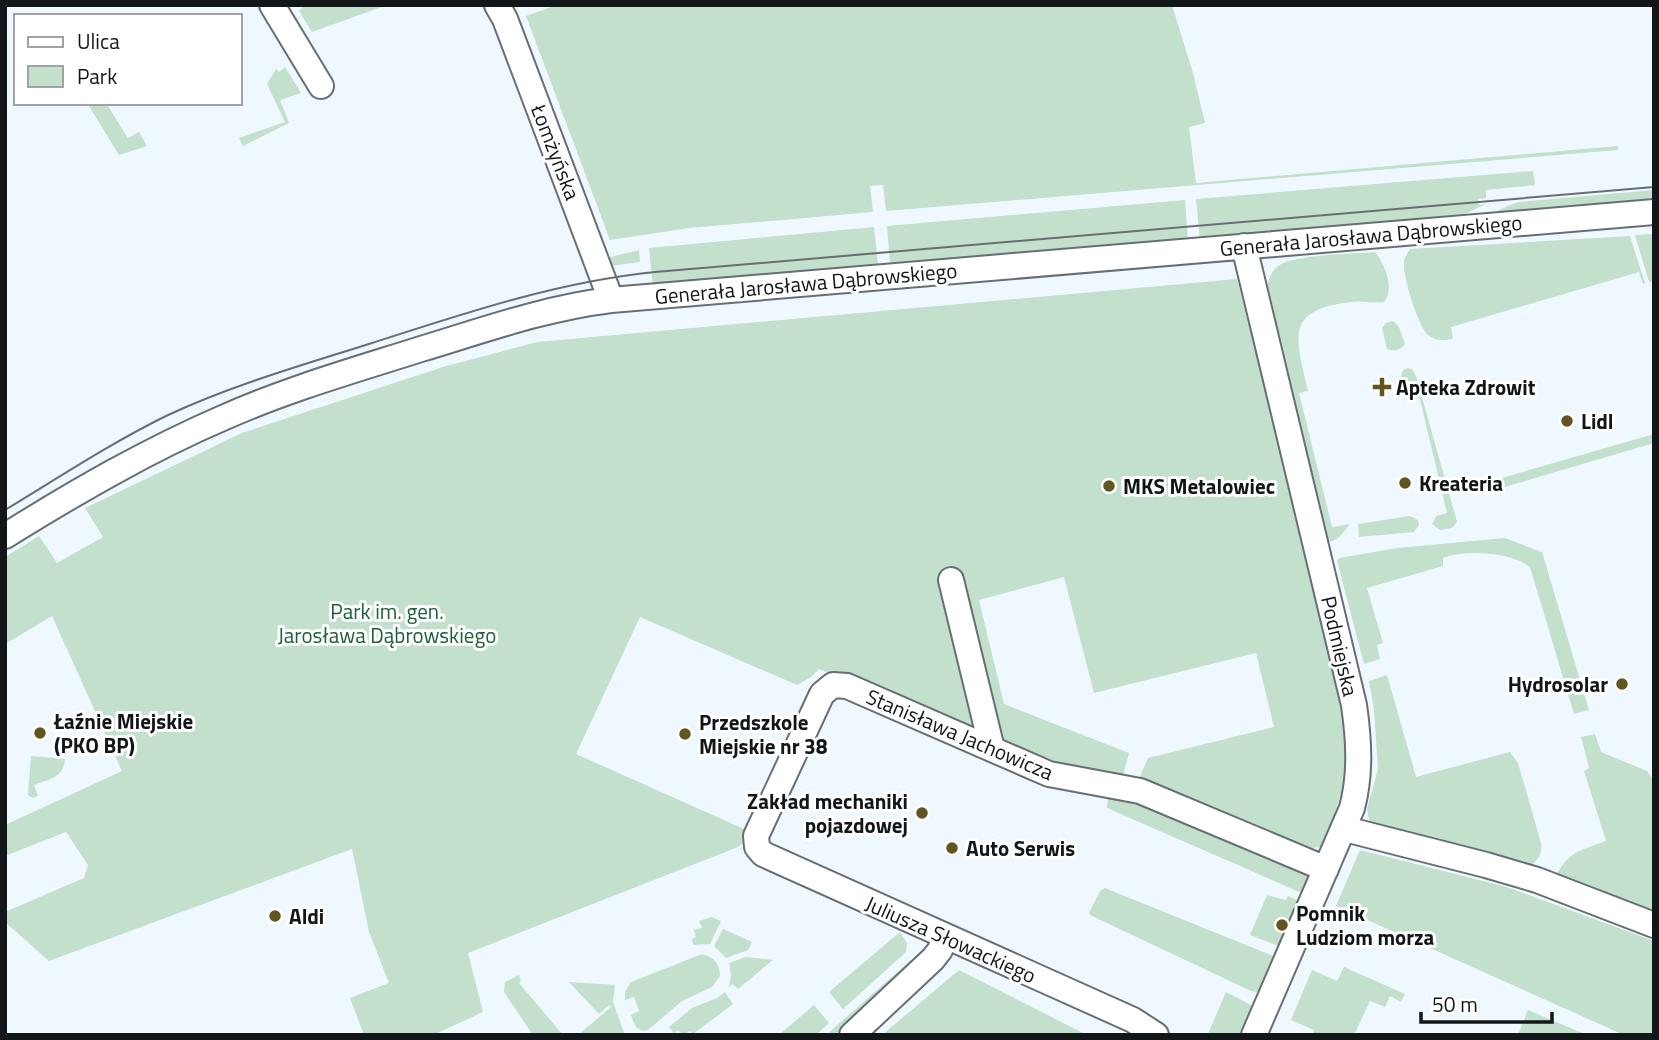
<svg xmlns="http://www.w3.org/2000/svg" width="1659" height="1040" viewBox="0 0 1659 1040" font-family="'Titillium Web',sans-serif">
<rect width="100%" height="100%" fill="#eff8ff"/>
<!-- green -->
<path fill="#c2e0cb" d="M305 5H387L312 32 299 11Z
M557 5H1172L1193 73 1205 123 1189 127 1196 183 1618 146V150L886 211 883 185 870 186 873 212 689 228 610 240 526 16Z
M285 67 301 93 280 100 289 123 243 146 239 138 285 122 267 84 276 69 279 72Z
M87 103H106L128 138 139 132 147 146 119 155Z
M1533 171 1535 185 1486 190V198L1478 199 1479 205 1486 204 1460 216 1200 240 1196 199Z
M1654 190V198L1552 207 1519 213H1498L1499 210 1518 202Z
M1185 200 1188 241 894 266 890 263 887 226Z
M874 227 878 264 874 267 653 287 649 248Z
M1654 234V281L1649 282 1635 235Z
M1630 236 1645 283 1643 284 1639 272 1451 327 1453 339C1444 341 1435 341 1427 334 1418 325 1403 277 1404 264 1404 258 1407 254 1410 249Z
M639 250 640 262 611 266 607 258Z
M1375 252C1385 264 1395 289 1384 302 1373 304 1362 300 1351 302 1283 310 1296 338 1308 391L1299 393 1332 527 1350 524C1344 531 1337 544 1327 541L1267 286C1269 279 1271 272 1277 267 1292 254 1354 254 1375 252Z
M1237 279 1340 679 1348 759 1344 783 1327 839 1322 847 1313 848 1138 781 1148 758 1274 727 1256 653 1094 693 1064 577 979 600 1004 704 1129 753 1122 779 1074 772 819 669 811 677 797 685 640 617 576 754 744 829 743 843 738 847 468 953 483 1012 433 1035H364L350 998 389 983 369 932 352 849 49 961 5 922V912L84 878 88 865 66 832 5 856V825L122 771 52 616 5 644V557L39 536 57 563 103 537 85 508 242 433 443 367 537 342Z
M1393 321 1399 327 1405 344C1400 351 1394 351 1387 349L1382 328 1386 323Z
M1408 368 1412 369 1416 376 1457 522 1452 528 1440 530 1432 524 1436 516 1447 513 1417 387 1404 390 1401 376 1403 370Z
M1654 434V443L1488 492 1477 491 1474 486Z
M1410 516 1418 520 1419 525 1414 532 1359 537 1358 524Z
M1505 538 1542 552 1589 710 1574 714 1530 567C1512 552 1464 549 1443 558V566L1367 588 1383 643 1377 645 1380 659 1364 664 1337 561 1339 558 1397 548Z
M1387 675 1416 777 1510 752 1518 763 1541 843C1542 856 1538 860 1528 868L1464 845 1375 828 1370 824 1367 809 1378 769 1374 710 1369 681Z
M1595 734 1601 752 1647 771 1654 780V915L1555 877C1569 851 1579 851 1606 841L1584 771 1589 768 1581 737Z
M31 756 65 759C64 778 49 779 34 785L38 796 33 798 28 795Z
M1128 795 1308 873 1311 877 1305 892 1297 891 1107 808 1108 796Z
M1360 850 1507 887 1654 941V1035H1624L1336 906Z
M1105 888 1273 956 1262 990 1258 992 1251 991 1092 916 1089 913 1100 891Z
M1267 895 1286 900 1288 896 1299 901 1281 947 1250 935Z
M711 917 721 921 710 944 693 945 692 939 696 937 694 930 702 928 699 921Z
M723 929 752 942 748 950 726 958 714 946Z
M900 932 907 943 906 952 843 1009 829 992Z
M702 954C714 957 720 964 720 976L712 987 682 1001 648 1030C637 1033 634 1024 631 1015L639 1011 634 997 625 1000V992L631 982Z
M746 957 773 960 738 989 733 984 729 987 731 975 729 963Z
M911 960 915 964 834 1035H826Z
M1344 967 1405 994 1401 1002 1390 996 1385 1007 1370 1001 1354 1035H1312L1314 1030 1291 1020 1312 970 1337 981Z
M959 970 1087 1035H882Z
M519 975 521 981 519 983 563 1035H533L504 992 505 982Z
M569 982 615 985 613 1002 625 1035H578L611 1007 609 1005 599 1014Z
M725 992 733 1004 693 1034 690 1031 683 1035 678 1030 674 1033 669 1027 692 1008 717 998Z
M1226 992 1253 1006 1245 1035 1208 1034Z
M814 1005 829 1023 816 1035H779Z
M1528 1010 1587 1035H1518Z"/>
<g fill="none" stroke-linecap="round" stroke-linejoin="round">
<defs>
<path id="minor" d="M272 5 321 86
M497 5 505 19 611 300
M1244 246 1354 705C1359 740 1361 774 1352 808L1254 1035
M5 536C76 492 148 450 225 417 288 389 355 370 421 349 484 330 545 308 611 300L1654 212
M951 580 992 749
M1345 829 1486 865 1537 880 1654 925
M852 1035 933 959 940 950 945 937
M1156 1035 1133 1020 763 854 757 847 756 836 822 694 833 685 847 686 1049 774 1140 791 1326 869"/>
</defs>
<!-- minor casing -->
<use href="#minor" stroke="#676f75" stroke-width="28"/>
<!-- minor -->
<use href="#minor" stroke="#fff" stroke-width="24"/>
<!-- tram -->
<path stroke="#696e72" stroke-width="2" d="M5 510C58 478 111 443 166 416 232 385 303 365 372 343 465 313 557 282 655 272L1654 187"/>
</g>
<!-- markers -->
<g fill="#615622" stroke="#fff" stroke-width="2.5">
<path d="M1378.5 376.5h7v7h7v7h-7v7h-7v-7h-7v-7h7z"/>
<circle cx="1567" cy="421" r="7"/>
<circle cx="1405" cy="483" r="7"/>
<circle cx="1109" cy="486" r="7"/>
<circle cx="1622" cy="684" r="7"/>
<circle cx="40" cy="733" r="7"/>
<circle cx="685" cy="734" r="7"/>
<circle cx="922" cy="813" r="7"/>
<circle cx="952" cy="848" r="7"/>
<circle cx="275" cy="916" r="7"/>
<circle cx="1282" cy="925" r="7"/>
</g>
<g text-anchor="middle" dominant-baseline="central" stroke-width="6" stroke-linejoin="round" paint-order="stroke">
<!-- street labels -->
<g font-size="21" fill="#131619" stroke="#fff">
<text transform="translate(556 152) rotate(69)">Łomżyńska</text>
<text transform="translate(1371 235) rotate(-5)">Generała Jarosława Dąbrowskiego</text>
<text transform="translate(806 283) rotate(-5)">Generała Jarosława Dąbrowskiego</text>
<text transform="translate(1340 646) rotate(77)">Podmiejska</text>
<text transform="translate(960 734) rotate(23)">Stanisława Jachowicza</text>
<text transform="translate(951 939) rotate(24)">Juliusza Słowackiego</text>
</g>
<!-- poi labels -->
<g font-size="21" font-weight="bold" fill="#131619" stroke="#fff" text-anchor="start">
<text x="1396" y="387">Apteka Zdrowit</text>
<text x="1581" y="421">Lidl</text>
<text x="1419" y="483">Kreateria</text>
<text x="1123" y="486">MKS Metalowiec</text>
<text x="1608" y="684" text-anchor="end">Hydrosolar</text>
<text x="54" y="721">Łaźnie Miejskie<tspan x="54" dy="24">(PKO BP)</tspan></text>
<text x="699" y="722">Przedszkole<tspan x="699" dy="24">Miejskie nr 38</tspan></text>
<text x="908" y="801" text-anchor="end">Zakład mechaniki<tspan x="908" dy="24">pojazdowej</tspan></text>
<text x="966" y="848">Auto Serwis</text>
<text x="1296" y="913">Pomnik<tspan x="1296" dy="24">Ludziom morza</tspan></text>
<text x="289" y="916">Aldi</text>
</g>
<!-- park labels -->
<g font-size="21" fill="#1c5f39" stroke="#fff">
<text x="387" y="611">Park im. gen.<tspan x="387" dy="24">Jarosława Dąbrowskiego</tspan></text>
</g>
</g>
<!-- border -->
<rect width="1659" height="1040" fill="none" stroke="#131619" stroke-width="14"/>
<!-- legend -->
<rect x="14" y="14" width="228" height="91" fill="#ffffff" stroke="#a1a2a3" stroke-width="2"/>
<rect x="28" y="37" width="35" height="10" fill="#ffffff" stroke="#a1a2a3" stroke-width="2"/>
<text x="77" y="49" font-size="21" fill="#131619">Ulica</text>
<rect x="28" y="66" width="35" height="21" fill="#c2e0cb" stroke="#a1a2a3" stroke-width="2"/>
<text x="77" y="84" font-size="21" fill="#131619">Park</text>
<!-- scale -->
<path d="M1421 1012v10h131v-10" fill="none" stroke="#131619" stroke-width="3.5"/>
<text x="1432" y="1012" font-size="21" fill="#131619" stroke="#ffffff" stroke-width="5" paint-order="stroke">50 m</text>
</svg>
